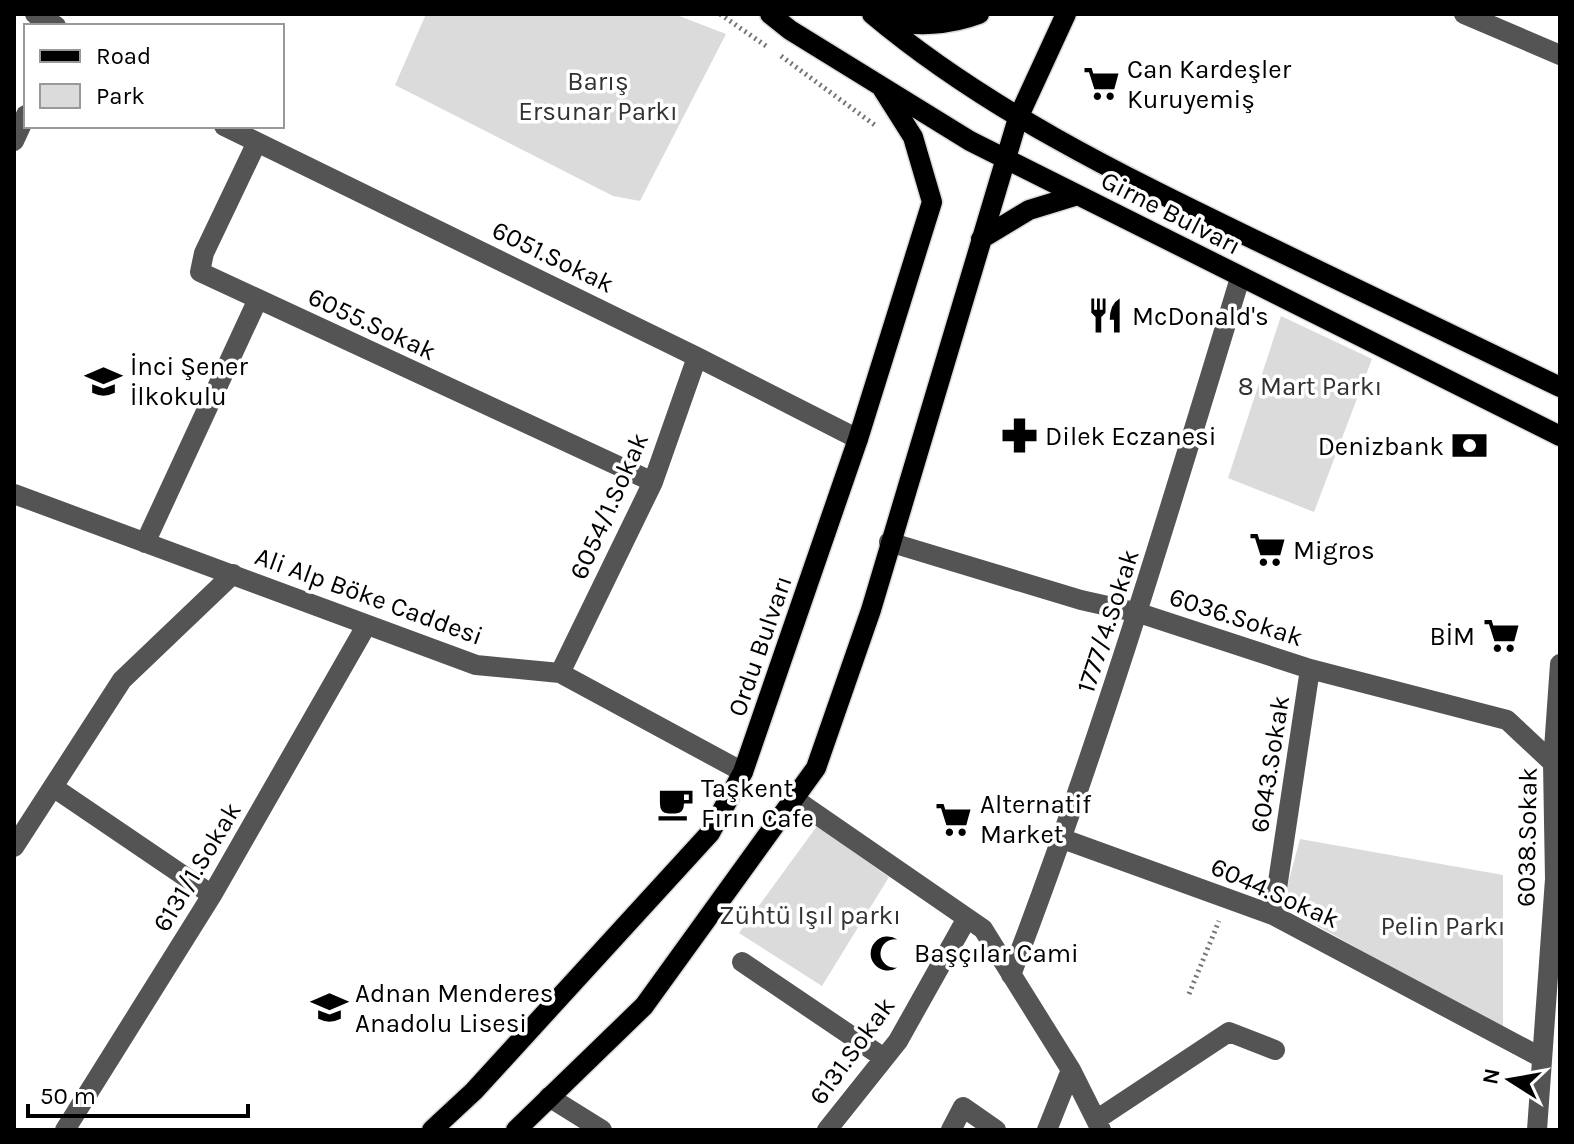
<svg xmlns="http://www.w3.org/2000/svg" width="1574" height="1144" viewBox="0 0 1574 1144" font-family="Karla,sans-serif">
<rect width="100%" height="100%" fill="#fff"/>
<!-- green -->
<path fill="#dbdbdb" d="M426 14H674L726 34 640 201 613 196 395 85Z
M1281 316 1372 359 1314 512 1228 478Z
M817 826 889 877 822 986 739 933Z
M1300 839 1503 875V1030L1282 906Z"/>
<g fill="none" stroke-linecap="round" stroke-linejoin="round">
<defs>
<path id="major" d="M770 14 790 30 970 141 1560 436
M872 14C985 109 1121 175 1253 239 1355 288 1458 338 1560 387
M885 21C918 26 947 26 979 14
M981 239 1029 210 1078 195
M432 1130 474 1091 710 833 743 772 858 439 932 202 913 137 882 88
M516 1130 644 1006 816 768 871 610 1018 118 1066 14"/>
</defs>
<!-- major casing -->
<use href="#major" stroke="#dbdbdb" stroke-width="23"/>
<!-- path -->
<path stroke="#767676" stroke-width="5" stroke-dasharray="2 4" stroke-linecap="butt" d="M720 14 769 48
M781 56 876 126
M1189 994 1219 921"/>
<!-- minor -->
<path stroke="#545454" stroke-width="20" d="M35 14 56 26
M1464 14 1560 55
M224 126 697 357 858 439
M14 141 26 115
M257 142 204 253 200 272 653 482
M14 494 476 665 560 673 743 772
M889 542 1081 600 1139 613 1310 669 1507 720 1553 763
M145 543 258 299
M560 673 653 482 697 357
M53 787 212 895
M793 798 983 929 1071 1070 1101 1130
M1063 839 1273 915 1542 1058
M14 847 122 680 233 574
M1273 915 1310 669
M742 962 884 1058
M1011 975C1099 746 1169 512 1240 278
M549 1097 602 1130
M1096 1120 1229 1032 1275 1050
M65 1130 212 895 366 626
M827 1130 898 1041 967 918
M951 1130 963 1107 996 1130
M1047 1130 1071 1070
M1537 1130 1555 879 1553 763 1560 664"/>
<!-- major -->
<use href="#major" stroke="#000" stroke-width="20"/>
</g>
<!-- icons -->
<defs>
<symbol id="supermarket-bare" viewBox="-9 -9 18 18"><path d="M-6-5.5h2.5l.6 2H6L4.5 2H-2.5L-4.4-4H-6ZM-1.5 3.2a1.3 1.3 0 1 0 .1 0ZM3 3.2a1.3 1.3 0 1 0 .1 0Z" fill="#000" stroke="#fff" stroke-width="2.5" paint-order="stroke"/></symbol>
<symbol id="restaurant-bare" viewBox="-9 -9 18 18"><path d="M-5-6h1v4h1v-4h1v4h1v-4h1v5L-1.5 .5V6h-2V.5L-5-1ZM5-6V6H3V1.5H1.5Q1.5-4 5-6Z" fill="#000" stroke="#fff" stroke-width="2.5" paint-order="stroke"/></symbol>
<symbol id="school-bare" viewBox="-9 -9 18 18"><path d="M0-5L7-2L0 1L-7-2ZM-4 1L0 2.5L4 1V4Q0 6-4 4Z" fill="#000" stroke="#fff" stroke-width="2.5" paint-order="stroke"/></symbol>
<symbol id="pharmacy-bare" viewBox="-9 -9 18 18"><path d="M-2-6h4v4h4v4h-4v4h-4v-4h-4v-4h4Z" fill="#000" stroke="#fff" stroke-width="2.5" paint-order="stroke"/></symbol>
<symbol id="bank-bare" viewBox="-9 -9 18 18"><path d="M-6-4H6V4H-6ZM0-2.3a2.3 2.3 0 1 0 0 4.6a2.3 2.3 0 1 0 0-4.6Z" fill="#000" stroke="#fff" stroke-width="2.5" paint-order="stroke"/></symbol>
<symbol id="cafe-bare" viewBox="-9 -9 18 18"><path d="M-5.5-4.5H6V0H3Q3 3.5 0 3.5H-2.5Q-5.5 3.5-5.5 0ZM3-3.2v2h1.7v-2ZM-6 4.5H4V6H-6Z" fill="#000" stroke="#fff" stroke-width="2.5" paint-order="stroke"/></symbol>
<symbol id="mosque-bare" viewBox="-9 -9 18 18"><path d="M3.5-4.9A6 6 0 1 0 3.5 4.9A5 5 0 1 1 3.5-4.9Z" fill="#000" stroke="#fff" stroke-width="2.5" paint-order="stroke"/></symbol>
</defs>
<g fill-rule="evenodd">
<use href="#supermarket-bare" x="1076" y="58" width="51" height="51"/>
<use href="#restaurant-bare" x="1080" y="290" width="51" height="51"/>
<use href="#school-bare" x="78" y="356" width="51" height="51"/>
<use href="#pharmacy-bare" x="994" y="410" width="51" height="51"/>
<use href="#bank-bare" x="1444" y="420" width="51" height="51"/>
<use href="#supermarket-bare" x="1242" y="524" width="51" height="51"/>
<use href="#supermarket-bare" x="1476" y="610" width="51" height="51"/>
<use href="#cafe-bare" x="650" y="778" width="51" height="51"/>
<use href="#supermarket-bare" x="928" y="794" width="51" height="51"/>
<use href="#mosque-bare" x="862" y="928" width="51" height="51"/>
<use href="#school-bare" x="304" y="982" width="51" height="51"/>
</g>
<g text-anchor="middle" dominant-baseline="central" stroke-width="7" stroke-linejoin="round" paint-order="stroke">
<!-- poi labels -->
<g font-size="26" fill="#000" stroke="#fff" text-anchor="start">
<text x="1127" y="69">Can Kardeşler<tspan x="1127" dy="30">Kuruyemiş</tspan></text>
<text x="1132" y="316">McDonald's</text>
<text x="130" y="366">İnci Şener<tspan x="130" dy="30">İlkokulu</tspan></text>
<text x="1045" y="436">Dilek Eczanesi</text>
<text x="1444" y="446" text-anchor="end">Denizbank</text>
<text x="1293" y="550">Migros</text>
<text x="1475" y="636" text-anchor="end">BİM</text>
<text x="701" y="788">Taşkent<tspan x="701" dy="30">Fırın Cafe</tspan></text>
<text x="980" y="804">Alternatif<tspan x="980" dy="30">Market</tspan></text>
<text x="914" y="953">Başçılar Cami</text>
<text x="355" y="993">Adnan Menderes<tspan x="355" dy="30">Anadolu Lisesi</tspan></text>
</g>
<!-- park labels -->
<g font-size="26" fill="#323232" stroke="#fff">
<text x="598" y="81">Barış<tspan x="598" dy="30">Ersunar Parkı</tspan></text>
<text x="1310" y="386">8 Mart Parkı</text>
<text x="810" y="915">Zühtü Işıl parkı</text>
<text x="1443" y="926">Pelin Parkı</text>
</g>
<!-- street labels -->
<g font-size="26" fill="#000" stroke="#fff">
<text transform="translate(1171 213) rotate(27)">Girne Bulvarı</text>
<text transform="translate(553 257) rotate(26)">6051.Sokak</text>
<text transform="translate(372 324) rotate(25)">6055.Sokak</text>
<text transform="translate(609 506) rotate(-66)">6054/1.Sokak</text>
<text transform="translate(369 596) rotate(20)">Ali Alp Böke Caddesi</text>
<text transform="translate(1236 617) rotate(18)">6036.Sokak</text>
<text transform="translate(1108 621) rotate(-72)">1777/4.Sokak</text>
<text transform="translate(760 646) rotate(-71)">Ordu Bulvarı</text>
<text transform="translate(1270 764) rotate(-81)">6043.Sokak</text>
<text transform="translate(1527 837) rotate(-89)">6038.Sokak</text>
<text transform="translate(197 867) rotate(-59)">6131/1.Sokak</text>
<text transform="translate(1275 893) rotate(24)">6044.Sokak</text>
<text transform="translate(852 1051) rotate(-54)">6131.Sokak</text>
</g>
</g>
<!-- border -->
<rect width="1574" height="1144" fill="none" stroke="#000000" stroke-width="32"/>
<!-- legend -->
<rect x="24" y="24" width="260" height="104" fill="#ffffff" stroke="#999999" stroke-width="2"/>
<rect x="40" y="50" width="40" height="12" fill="#000000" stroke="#999999" stroke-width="2"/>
<text x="96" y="64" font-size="24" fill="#000000">Road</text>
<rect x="40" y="84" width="40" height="24" fill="#dbdbdb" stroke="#999999" stroke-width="2"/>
<text x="96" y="104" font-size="24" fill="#000000">Park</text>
<!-- north arrow -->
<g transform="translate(1510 1080) rotate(281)" stroke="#ffffff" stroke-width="6" paint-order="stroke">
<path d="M0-6L14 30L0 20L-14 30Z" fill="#000000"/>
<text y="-12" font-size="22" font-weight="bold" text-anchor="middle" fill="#000000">N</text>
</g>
<!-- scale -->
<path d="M28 1104v12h220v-12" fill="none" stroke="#000000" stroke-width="4"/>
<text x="40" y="1104" font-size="24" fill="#000000" stroke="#ffffff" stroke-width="6" paint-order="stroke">50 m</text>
</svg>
